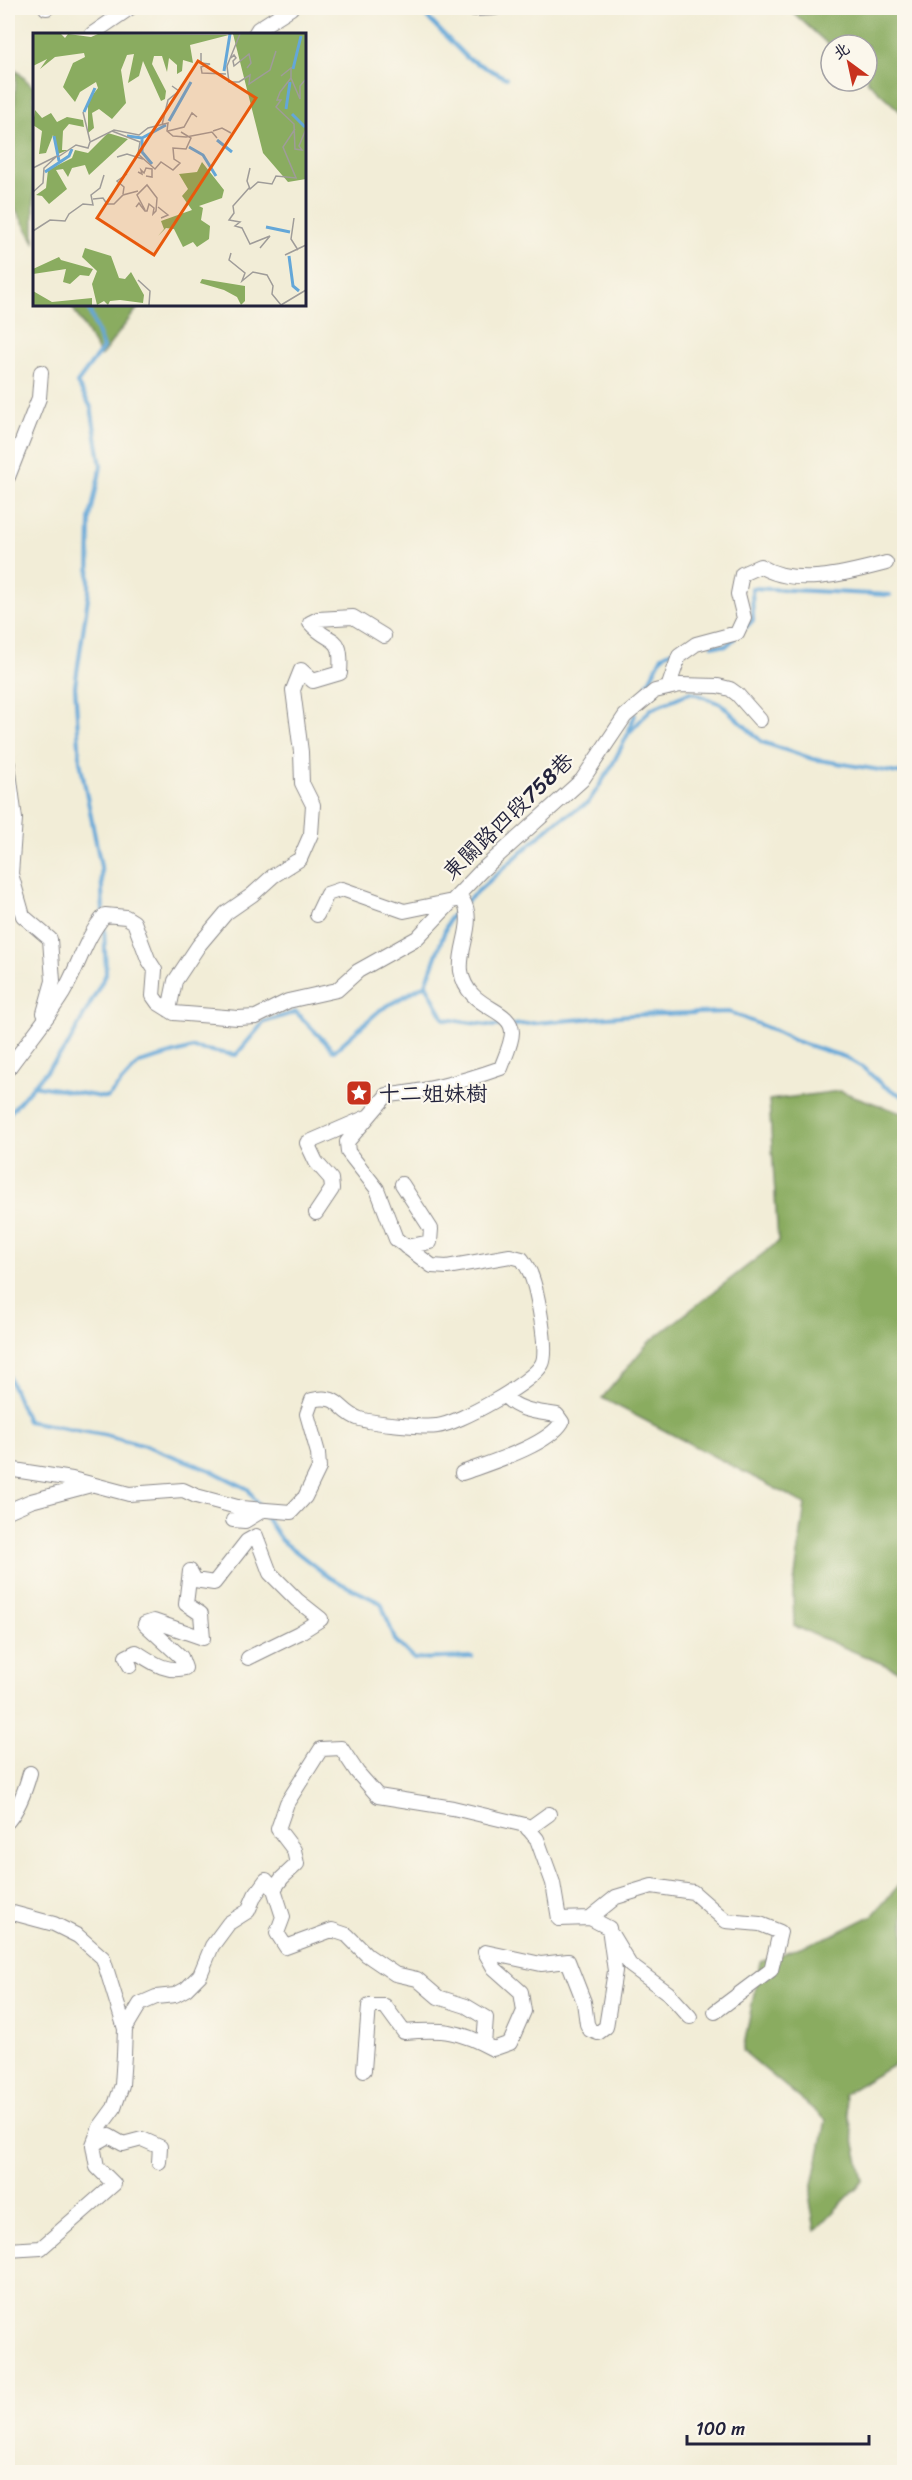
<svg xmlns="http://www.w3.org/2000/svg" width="912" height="2480" viewBox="0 0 912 2480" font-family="Sriracha,'LXGW WenKai TC',sans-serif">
<rect width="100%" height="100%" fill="#fbf7ec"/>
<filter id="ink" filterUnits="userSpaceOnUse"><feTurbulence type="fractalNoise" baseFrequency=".0167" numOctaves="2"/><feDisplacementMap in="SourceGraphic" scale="12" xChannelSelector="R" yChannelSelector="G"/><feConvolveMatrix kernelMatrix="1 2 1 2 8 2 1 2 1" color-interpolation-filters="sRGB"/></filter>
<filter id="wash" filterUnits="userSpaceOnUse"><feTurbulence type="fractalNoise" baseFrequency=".008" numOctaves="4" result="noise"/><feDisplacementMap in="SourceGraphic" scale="24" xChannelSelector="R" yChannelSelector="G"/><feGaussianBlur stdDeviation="1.35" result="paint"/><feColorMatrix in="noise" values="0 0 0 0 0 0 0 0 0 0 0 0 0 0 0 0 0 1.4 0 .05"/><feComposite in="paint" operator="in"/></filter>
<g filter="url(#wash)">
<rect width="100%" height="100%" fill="#f2edd7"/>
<!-- forest -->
<path fill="#8aac60" stroke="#56674e" stroke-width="1.5" d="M788 8H904V115L867 81V45H831V47Z
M16 70 34 88V242L11 201Z
M71 305H140L101 356Z
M840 1091 904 1114V1673L794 1626 793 1591 805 1504 602 1398 648 1343 778 1242 769 1100Z
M904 1879V2059L844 2094 863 2181 815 2231 810 2200 826 2120 743 2051 760 1962 835 1934 873 1915Z"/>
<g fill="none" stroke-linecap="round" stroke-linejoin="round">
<!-- stream -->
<path stroke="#64a7d8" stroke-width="4" d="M418 8 467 58 506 78
M87 304 103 348 77 383 91 407 101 466 90 518 89 591 75 686 80 761 101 867 103 913
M746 627 753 620 752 588 890 595
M712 645 726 646 734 639
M641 697 662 656 682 646
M629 730 635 715
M467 901 554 823 588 803 610 769 628 734 651 709 691 692 721 704 762 742 813 759 904 774
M426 984 449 919 462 906
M513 1025 631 1015 729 1012 773 1030 795 1041 845 1057 862 1067 884 1086 904 1097
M33 1085 107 1098 139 1063 193 1048 236 1055 264 1022 296 1012 334 1051 380 1010 426 984 444 1019 494 1026 506 1025
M8 1115 67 1047 106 974 104 923
M8 1375 27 1421 104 1435 149 1447 210 1470 248 1489 259 1506
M263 1513 281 1540 330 1578 381 1603 395 1640 414 1659 472 1657"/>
</g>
</g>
<g filter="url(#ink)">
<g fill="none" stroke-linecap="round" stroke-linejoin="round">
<defs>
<path id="street" d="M46 8H47
M469 8 476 9 495 8
M92 34 130 8
M255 34 258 29 291 8
M8 477 39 398 41 372
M668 688 679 656 696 644 737 633 744 618 738 594 742 574 760 566C795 588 848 573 886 563
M8 764 15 819 11 874 23 916 50 939 53 981 44 1013
M169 1010 175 981 199 945 226 913 252 895 273 876 300 859 311 834 313 805 302 783 301 752 293 690 301 670 313 681 340 673C343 631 331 647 310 623L318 619 353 617 384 636
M8 1069C26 1044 47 1019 63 993 78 968 86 936 105 915L126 917 134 922 148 959 155 970 153 996 158 1003 174 1013 238 1018 256 1017 288 1001 337 990 358 971 417 938 481 871 582 780 625 716 655 691 680 685 718 686 730 689 737 694 760 720
M402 1184 431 1229 430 1242 406 1247
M316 1213 332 1189 331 1179 316 1162 307 1143 367 1117
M8 1469 72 1479 129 1494 183 1490 196 1496 241 1508 291 1512 305 1497 319 1468 318 1453 307 1414 312 1400C341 1393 338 1412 360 1419 373 1423 424 1428 437 1426 458 1424 532 1383 542 1364 549 1351 537 1290 531 1275 529 1269 525 1264 522 1259L510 1256 447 1267 432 1266 396 1239 377 1189 348 1152 347 1142 387 1095C426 1092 464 1081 501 1068 505 1057 512 1043 512 1032 511 1007 467 1010 461 971 458 947 477 922 462 899L404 911 342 889 327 894 317 915
M462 1473C489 1463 547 1446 562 1422L557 1415C539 1412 517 1411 505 1396
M8 1511 31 1501 91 1485
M233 1520 245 1521 263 1510
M130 1666 126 1657 136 1652C152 1662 166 1673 185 1668L181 1657 145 1624 154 1621 203 1638 201 1614 186 1604 190 1571 195 1580 214 1583 247 1541 256 1536 270 1573 297 1600 321 1619 299 1633 248 1658
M8 1821C19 1808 25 1791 30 1773
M528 1829 549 1814
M8 1915 13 1913 54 1924 78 1936 103 1958 125 2029 124 2055 122 2085 114 2108 100 2127 93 2145 97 2167 114 2184 41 2248 8 2250
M590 1918 616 1897 652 1886 693 1892 726 1921 760 1924 780 1932 771 1970 715 2012
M612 1935 630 1965 668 1993 690 2017
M125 2029 140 2004 156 1997 175 1995 186 1989 200 1975 212 1946 229 1923 248 1911 255 1895 266 1880 274 1889
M364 2070 369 2006H385L404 2032C443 2029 459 2030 493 2049L510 2043 524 2011 521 1992 494 1968 485 1952 541 1964 568 1961 584 2002 587 2024 590 2030 598 2033 606 2027 615 1971 609 1928 590 1918 559 1919 553 1883 537 1839 525 1825 453 1808 378 1796 357 1772 341 1748 321 1749 287 1803 278 1829 294 1850 297 1864 282 1878 274 1889 283 1917 277 1933 286 1947 332 1930 347 1935 367 1955 395 1974 417 1979 438 1997 466 2006 486 2018 484 2044
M93 2145 109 2136 123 2144 142 2139 160 2147 159 2162"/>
</defs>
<!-- street casing -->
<use href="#street" stroke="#8a8889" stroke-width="16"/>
<!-- street -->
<use href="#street" stroke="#fff" stroke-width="14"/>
</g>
</g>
<!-- icons -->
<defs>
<symbol id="sight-square" viewBox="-11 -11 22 22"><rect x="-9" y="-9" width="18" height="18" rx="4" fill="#c8321e" stroke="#fbf7ec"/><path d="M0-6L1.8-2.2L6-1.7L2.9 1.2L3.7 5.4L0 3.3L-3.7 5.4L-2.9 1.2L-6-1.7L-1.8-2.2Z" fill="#fff"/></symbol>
</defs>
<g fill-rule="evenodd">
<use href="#sight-square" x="344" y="1078" width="30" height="30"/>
</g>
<g text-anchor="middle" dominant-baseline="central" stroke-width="4.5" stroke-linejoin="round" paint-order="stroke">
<!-- street labels -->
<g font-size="22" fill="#22223b" stroke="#fbf7ec">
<text transform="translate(508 816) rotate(-44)">東關路四段758巷</text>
</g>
<!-- poi labels -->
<g font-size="22" fill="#22223b" stroke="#fbf7ec" text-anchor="start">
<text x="378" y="1093">十二姐妹樹</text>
</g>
</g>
<!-- overview -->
<g transform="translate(33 33)">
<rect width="273" height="273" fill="#f2edd7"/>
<path d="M0 1H28L32 5 35 1 58 4 65 1 196 2 157 12 160 30 150 27 149 38 144 41V32L136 25 134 39 129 23H121L119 31 133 58 132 66 128 68 110 28 106 43 95 50 101 21 94 22 88 37 93 70 79 86 66 76 59 80 61 95 55 100V68L65 55 63 49 47 59 42 69 30 54 40 30 52 24 51 20 22 24 7 36 14 26 0 33ZM200 1H273V146L255 149 230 120ZM2 77 9 85 18 80 24 89 34 84 50 87 51 94 36 91 30 98 29 117H35L25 121 20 102 13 120 6 121 9 98 0 92ZM75 100 95 106 56 142 52 132 39 135 35 144 30 136 23 137 34 156 16 171 9 163 3 162 13 155 15 137 39 125 42 117 55 120ZM169 129 191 157 189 165 166 173 170 175 168 187 177 193 176 206 164 214 160 209 150 214 141 196 133 195 125 203 131 196 128 188 159 177 149 163 155 156 146 141 164 139ZM52 215 78 223 86 245 92 246 98 239 111 262 110 270 87 267 77 268 75 272 71 268 64 272 59 251 64 238 49 224ZM26 224 28 227 60 236 56 243 47 242 37 251 30 249 33 236 0 241V236ZM169 246 212 253V268L208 272 204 264 191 257 167 250ZM0 258 19 269 59 265V272H0Z" fill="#8aac60"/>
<path fill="none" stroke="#64a7d8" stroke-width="3" d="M260 36 268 3M191 38 197 1M253 76 257 49M51 79 62 55M259 81 272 94M136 88 158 49M21 103 26 128M94 103 109 105 133 92M109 105V119L119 131M184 107 199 119M156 114 170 122 183 143M12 139 36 123 39 116M233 194 257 199M256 223 260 253 266 258"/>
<path fill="none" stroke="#9f9c99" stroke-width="1.5" d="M207 1 194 33 196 49H206L217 42 216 51 237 37 243 18M168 20V30L177 31 168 34 169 40 193 41M198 25 201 22 203 25 200 28 201 33 216 21 218 30 214 35M248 43 258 35V45L247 59 244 67H248L243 74 261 91 262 116 269 117 266 113 273 96M258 45 267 66V53L273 46M50 79 57 108M129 92 135 67 146 58 139 53M79 98 107 109 105 121 122 136 128 129 140 137 147 130 141 126 140 115 153 116 158 105 148 99M135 98 151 94 159 80 164 84M180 98 189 95 198 100M25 124 43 112 55 115 57 109 81 97 106 102 115 95 135 90 134 98 140 103 153 104 179 99 184 105M84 124 94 121 110 126M0 135 24 123 11 135 10 150 0 159M217 135 214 148 217 156 225 149 239 151 243 143 263 145 250 114 262 96M105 139 109 141 108 137 111 140 113 135 119 136V144L113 143M216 155 200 173 201 180 196 187 207 189 202 193 209 195 217 211 237 203 227 215M90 161 91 154 84 148 94 141M60 166 70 165 74 171H81L90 162 105 158M103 174 106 170 108 173 112 178H114L116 171 121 175 120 181 123 178 124 165 114 152 104 162 112 177M125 174 135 182 128 185M261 185 258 206 265 217M0 198 17 187 32 188 36 181 50 171 60 172 58 162 67 155 71 142M198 220 196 227 212 240 209 248 220 239 234 242 240 253 239 261 248 272M252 222 273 212M105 247 117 258 116 272M248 272 273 257"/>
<path fill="#e8590c" fill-opacity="0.15" stroke="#e8590c" stroke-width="3" d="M165 28 223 65 121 222 64 185Z"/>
<rect width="273" height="273" fill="none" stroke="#22223b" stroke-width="3"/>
</g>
<!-- margin -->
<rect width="912" height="2480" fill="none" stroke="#fbf7ec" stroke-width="30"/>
<!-- north arrow -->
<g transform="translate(849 63) rotate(327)"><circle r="28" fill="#fbf7ec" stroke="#a4a2a5" stroke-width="1.5"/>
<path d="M0-4.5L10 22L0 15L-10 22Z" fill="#c8321e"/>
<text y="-9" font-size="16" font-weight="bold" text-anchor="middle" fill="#22223b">北</text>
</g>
<!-- scale -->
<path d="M687 2435v9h182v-9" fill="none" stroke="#22223b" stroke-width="3"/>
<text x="696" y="2435" font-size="18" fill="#22223b" stroke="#fbf7ec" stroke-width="4.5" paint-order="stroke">100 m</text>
</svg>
